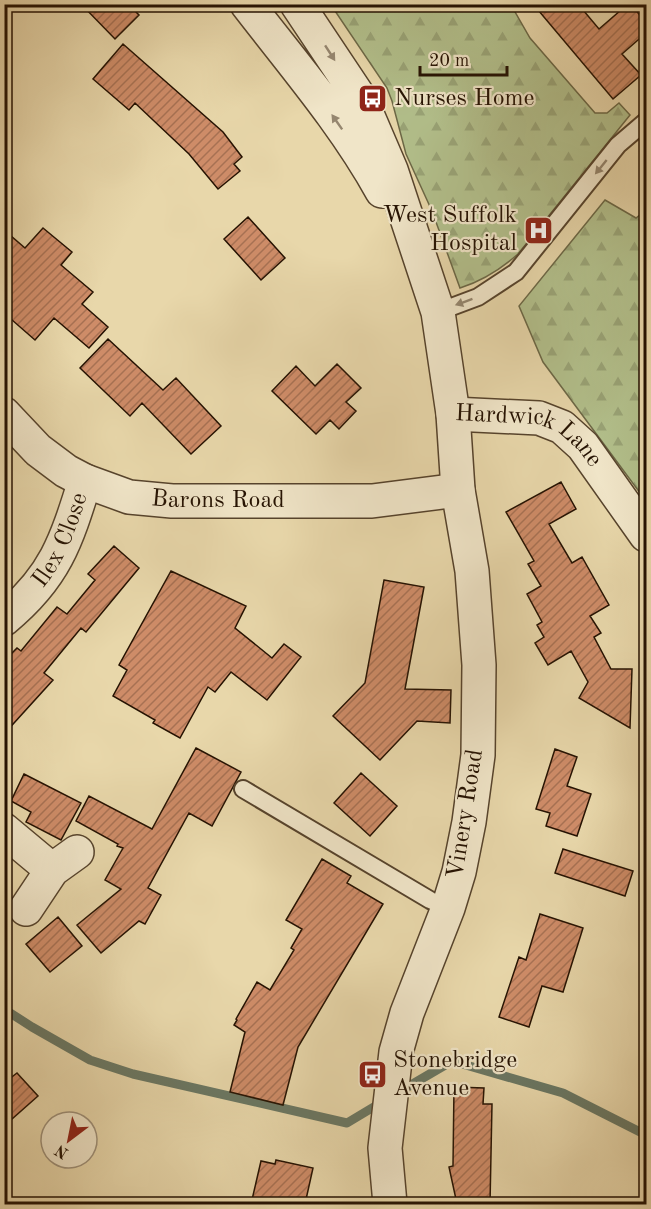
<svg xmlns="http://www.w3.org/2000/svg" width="651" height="1209" viewBox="0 0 651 1209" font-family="'Old Standard TT',serif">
<defs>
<pattern id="forest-firs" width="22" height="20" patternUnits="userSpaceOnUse" patternTransform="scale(1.5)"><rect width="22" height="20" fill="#b2bf8b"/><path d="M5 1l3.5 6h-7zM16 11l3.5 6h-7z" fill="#99a376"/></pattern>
<pattern id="building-hatch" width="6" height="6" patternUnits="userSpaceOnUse" patternTransform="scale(1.5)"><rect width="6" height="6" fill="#ce8c68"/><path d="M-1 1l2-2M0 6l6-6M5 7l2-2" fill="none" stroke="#a77153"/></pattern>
</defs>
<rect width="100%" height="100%" fill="#e8d7aa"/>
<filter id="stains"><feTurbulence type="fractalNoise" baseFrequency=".00333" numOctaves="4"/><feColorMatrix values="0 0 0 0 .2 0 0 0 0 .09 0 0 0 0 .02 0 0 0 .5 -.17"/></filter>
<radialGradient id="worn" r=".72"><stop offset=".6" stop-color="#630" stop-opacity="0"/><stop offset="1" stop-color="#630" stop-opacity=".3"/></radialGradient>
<!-- forest -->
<path fill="url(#forest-firs)" stroke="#6c6846" stroke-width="1.5" d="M331 5H511L530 38 595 113H607L619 103 630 115 518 254C501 269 482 281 460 288L432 211 406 154 392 101 387 88Z
M605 200 636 218 646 210V501L543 362 519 306Z"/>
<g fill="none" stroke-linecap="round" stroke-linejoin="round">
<!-- stream -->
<path stroke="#6a7763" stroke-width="9" d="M4 1009 32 1027 90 1060 133 1074 347 1123 382 1102
M399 1092 452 1061 563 1093 646 1135"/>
</g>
<!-- building -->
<path fill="url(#building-hatch)" stroke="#251202" stroke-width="1.5" d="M81 4H128L139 15 115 39Z
M533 4H578L599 29 628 4H631L646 23V33L622 54 641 75 613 99Z
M123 44 223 132 242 157 234 164 240 171 218 189 189 154 135 103 129 110 93 79Z
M248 217 285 258 261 280 224 239Z
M43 228 72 252 61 265 93 292 82 304 108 327 89 348 54 318 35 340 4 313V230L25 248Z
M108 339 163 390 176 378 221 426 191 454 142 403 130 416 80 368Z
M337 364 361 388 346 402 356 411 339 429 330 420 316 434 272 391 296 366 315 386Z
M561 482 576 509 549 524 572 563 582 557 609 605 590 616 601 633 594 637 611 669H632L630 728 579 698 588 682 571 651 548 665 535 643 544 637 537 625 542 622 527 594 541 586 528 564 534 561 506 512Z
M114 546 139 568 86 632 81 628 44 673 53 680 4 734V661L17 648 21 651 57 607 67 614 95 580 88 574Z
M171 571 246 606 235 628 272 658 284 644 301 657 267 700 231 672 215 692 208 687 180 738 153 723 155 720 113 696 127 670 119 665Z
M384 580 424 587 405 689 451 690 450 723 417 721 380 760 333 716 365 683Z
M196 748 241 772 212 826 189 813 148 888 161 895 145 924 139 921 101 953 77 925 121 889 105 880 123 848 117 846 118 844 76 821 89 796 152 829Z
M555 749 577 757 567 786 591 794 577 836 546 826 550 813 536 809Z
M361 773 397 806 370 836 334 803Z
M24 774 81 803 61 840 26 822 31 812 11 801Z
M563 849 633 871 625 896 555 873Z
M322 859 351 876 347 883 383 904 298 1047 283 1105 230 1092 245 1032 234 1025 237 1020 236 1019 257 982 270 990 294 950 291 948 302 929 286 920Z
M540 914 583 928 563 992 542 986 529 1027 499 1017 519 957 526 960Z
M58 917 82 946 50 972 26 944Z
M17 1073 38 1096 4 1126V1083Z
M454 1087 484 1088 483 1104H492L490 1204H457L449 1167 453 1166Z
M276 1160 313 1168 305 1204H251L261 1161 275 1164Z"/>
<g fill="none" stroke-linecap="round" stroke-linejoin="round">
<defs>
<path id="service" d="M438 312 478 297 516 272 618 145 646 121
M243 789 430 900 448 908"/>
<g id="minor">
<path id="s1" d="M4 414 38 450 66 471 85 481 129 497 172 501H372L458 490"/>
<path id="s2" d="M453 414 539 418 562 427 583 446 646 535"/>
<path id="s3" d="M4 619C55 577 66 542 85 481"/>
<path d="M4 830 52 870"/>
<path d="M26 909 52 870 77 852"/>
</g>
<path id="tertiary" d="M247 4C294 65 345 124 382 191
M297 4 361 100 391 170 438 312 453 414 458 490 472 571 479 665 478 755 469 822 459 872 448 908 407 1013 396 1052 385 1148 390 1204"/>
</defs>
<!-- service casing -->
<use href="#service" stroke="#56432c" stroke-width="20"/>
<!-- minor casing -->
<use href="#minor" stroke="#56432c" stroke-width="36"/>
<!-- tertiary casing -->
<use href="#tertiary" stroke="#56432c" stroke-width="36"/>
<!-- service -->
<use href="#service" stroke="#f0e5c8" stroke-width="16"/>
<!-- minor -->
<use href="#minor" stroke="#f0e5c8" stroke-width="33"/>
<!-- tertiary -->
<use href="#tertiary" stroke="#f0e5c8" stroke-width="33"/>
</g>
<!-- one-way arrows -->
<defs><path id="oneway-solid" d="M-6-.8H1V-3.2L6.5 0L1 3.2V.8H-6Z" transform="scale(1.5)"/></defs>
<g fill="#95866f">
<use href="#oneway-solid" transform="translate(330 53) rotate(57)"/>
<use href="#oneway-solid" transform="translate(337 122) rotate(-125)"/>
<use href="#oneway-solid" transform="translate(601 167) rotate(129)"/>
<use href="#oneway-solid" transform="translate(464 302) rotate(160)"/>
</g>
<!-- icons -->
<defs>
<symbol id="bus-square" viewBox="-11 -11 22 22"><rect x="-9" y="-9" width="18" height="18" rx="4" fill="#8f2418" stroke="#f0e5c8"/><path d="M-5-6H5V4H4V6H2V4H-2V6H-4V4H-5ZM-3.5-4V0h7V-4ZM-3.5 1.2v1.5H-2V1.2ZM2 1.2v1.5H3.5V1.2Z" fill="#fff"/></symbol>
<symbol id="hospital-square" viewBox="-11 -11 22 22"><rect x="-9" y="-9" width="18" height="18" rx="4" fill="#8f2418" stroke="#f0e5c8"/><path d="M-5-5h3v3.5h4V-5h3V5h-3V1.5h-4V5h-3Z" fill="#fff"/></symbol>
</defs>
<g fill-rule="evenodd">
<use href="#bus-square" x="356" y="82" width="33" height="33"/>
<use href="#hospital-square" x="522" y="214" width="33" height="33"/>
<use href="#bus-square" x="356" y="1058" width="33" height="33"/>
</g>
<g text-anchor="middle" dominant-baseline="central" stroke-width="4.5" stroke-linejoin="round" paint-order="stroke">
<!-- poi labels -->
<g font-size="24" fill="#251202" stroke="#f0e5c8" text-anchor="start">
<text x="394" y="99">Nurses Home</text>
<text x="517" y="216" text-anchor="end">West Suffolk<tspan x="517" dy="28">Hospital</tspan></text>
<text x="393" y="1061">Stonebridge<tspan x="393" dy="28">Avenue</tspan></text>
</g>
<!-- street labels -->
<g font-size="24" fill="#251202" stroke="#f0e5c8">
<text stroke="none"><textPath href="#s2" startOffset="82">Hardwick Lane</textPath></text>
<text stroke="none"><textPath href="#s1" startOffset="242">Barons Road</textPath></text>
<text stroke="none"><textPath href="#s3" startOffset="99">Ilex Close</textPath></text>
<text transform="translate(466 814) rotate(-81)">Vinery Road</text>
</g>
</g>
<!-- margin -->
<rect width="651" height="1209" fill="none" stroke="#e8d7aa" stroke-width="24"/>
<rect x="6" y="6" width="639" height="1197" fill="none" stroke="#251202" stroke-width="3"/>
<rect x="12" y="12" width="627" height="1185" fill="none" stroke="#251202" stroke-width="1.5"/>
<!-- north arrow -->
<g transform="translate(69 1140) rotate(212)"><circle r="28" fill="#f0e5c8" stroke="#9f9179" stroke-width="1.5"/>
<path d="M0-4.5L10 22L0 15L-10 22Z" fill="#8f2418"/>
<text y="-9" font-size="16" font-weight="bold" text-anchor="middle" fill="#251202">N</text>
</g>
<!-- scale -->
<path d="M420 66v9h87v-9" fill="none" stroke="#251202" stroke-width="3"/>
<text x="429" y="66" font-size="18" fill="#251202" stroke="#f0e5c8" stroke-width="4.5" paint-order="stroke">20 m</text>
<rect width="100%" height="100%" filter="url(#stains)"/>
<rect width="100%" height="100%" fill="url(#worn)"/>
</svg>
